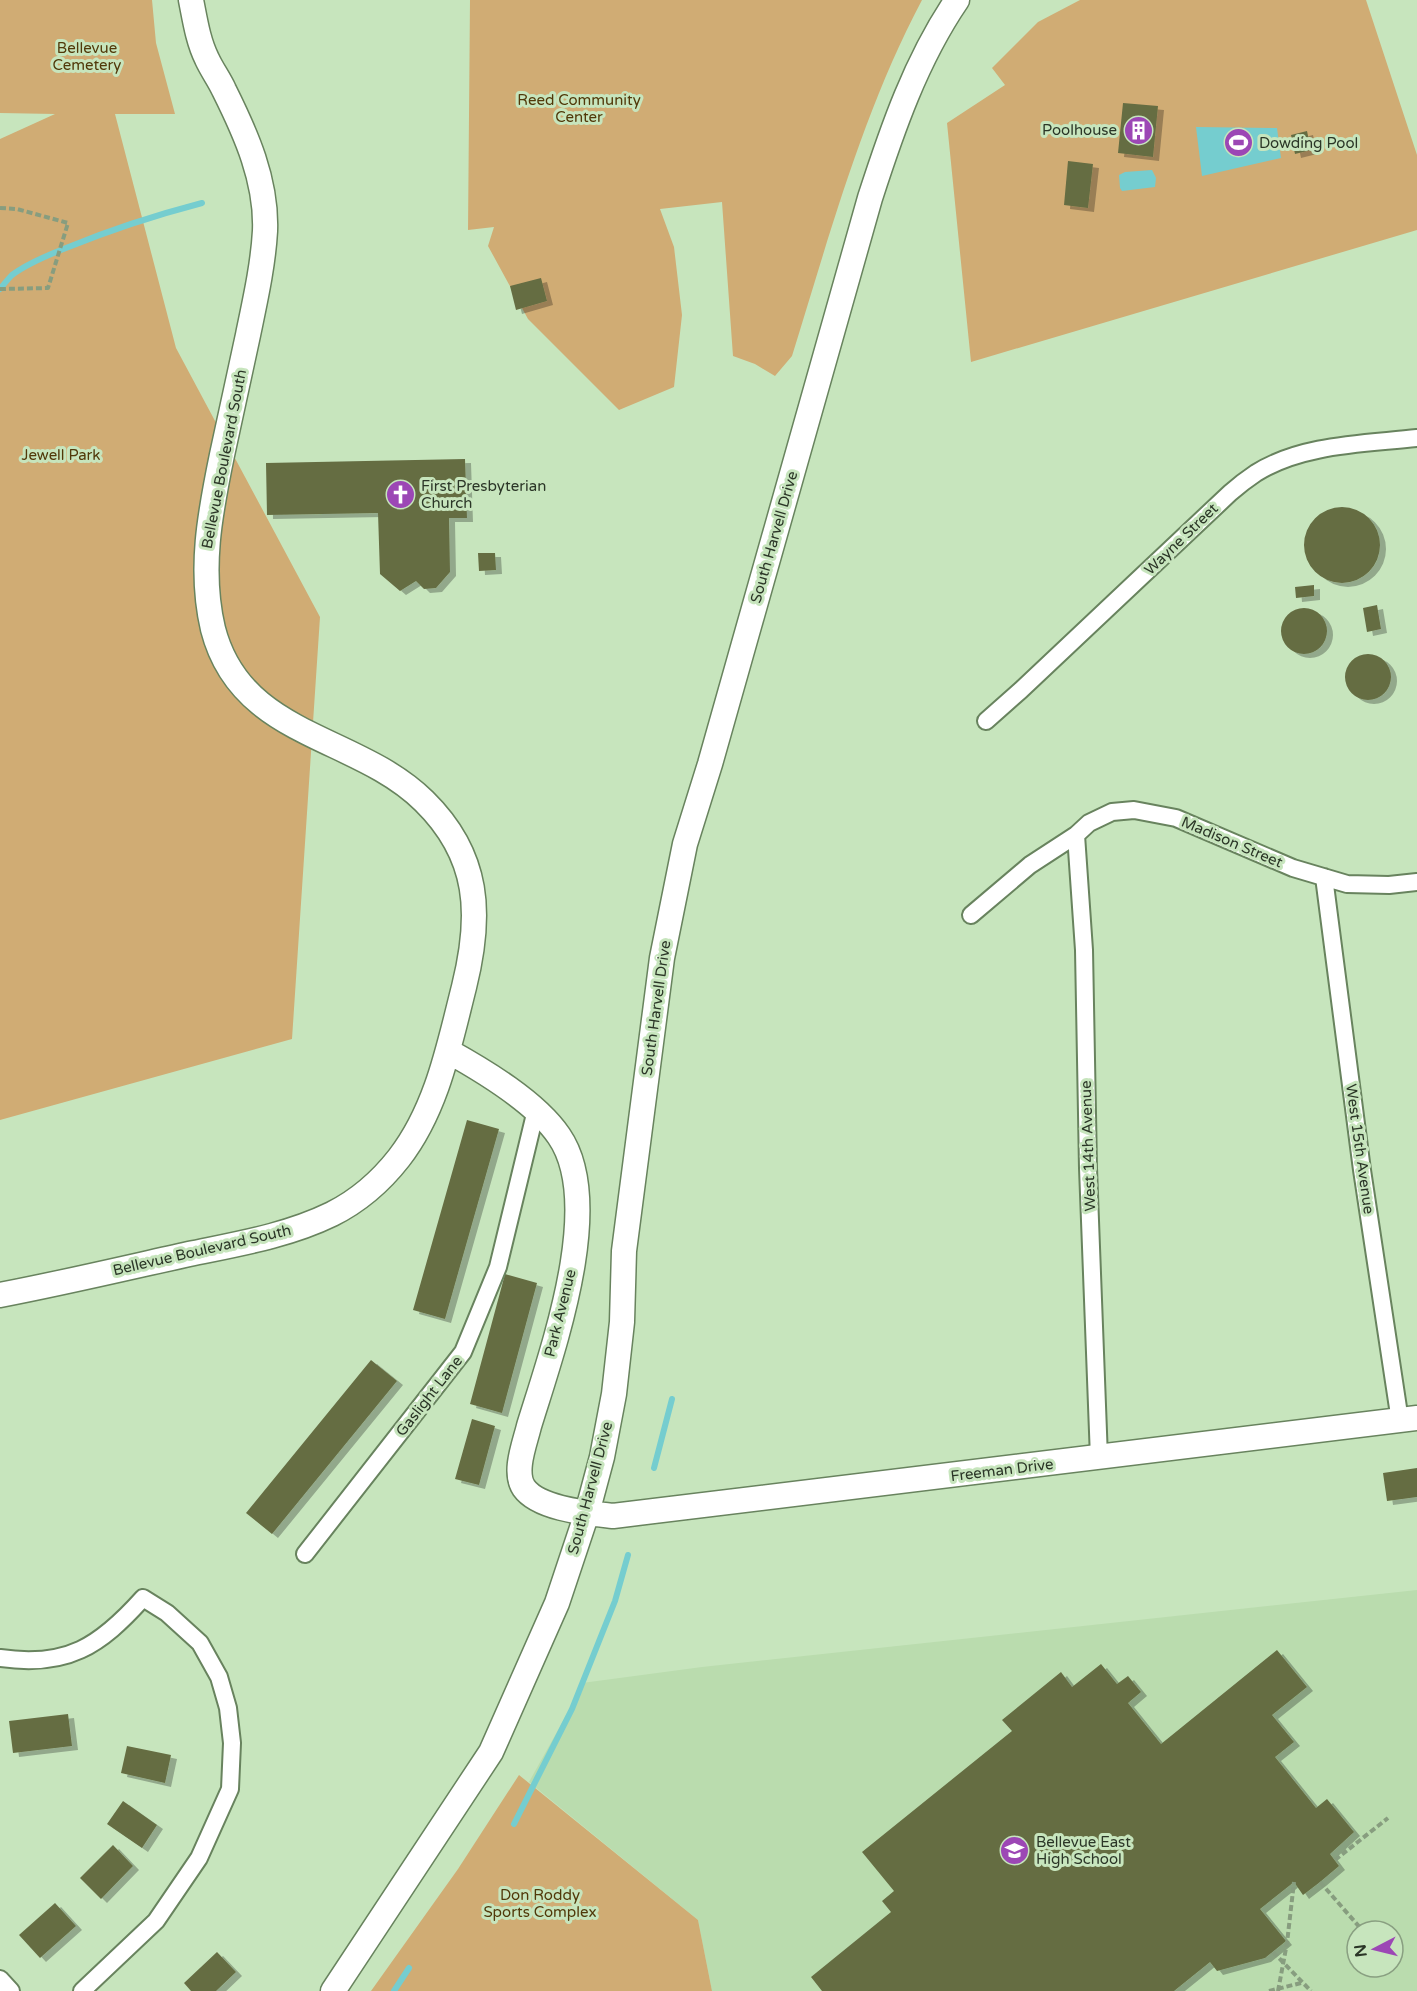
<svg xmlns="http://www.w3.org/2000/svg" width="1417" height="1991" viewBox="0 0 1417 1991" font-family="'Varela Round',sans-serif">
<defs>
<filter id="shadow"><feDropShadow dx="6" dy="4" stdDeviation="0" flood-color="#0004"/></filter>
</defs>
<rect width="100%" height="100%" fill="#c7e5bd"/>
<!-- built -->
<path fill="#badcae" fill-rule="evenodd" d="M1417 1590V1991H712L698 1920 529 1782 567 1714 582 1683 702 1667ZM1357 1931H1393V1967H1357Z"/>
<!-- green -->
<path fill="#d0ac74" d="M0 0H152L156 43 175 114H115L176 348 320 617 292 1039 0 1120V139L55 114 0 113Z
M470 0H922C863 111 829 237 792 356L775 376 755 364 733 356 722 202 660 209 674 247 682 315 674 387 619 410 528 319 488 246 494 227 468 230Z
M1080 0H1366L1417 155V230L971 362 947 123 1005 85 992 68 1038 22Z
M519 1775 698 1920 712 1991H371L458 1869Z"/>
<!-- water -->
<path fill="#75cdcf" d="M1196 127 1277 128 1281 158 1202 176Z
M1152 170 1156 178 1155 187 1122 191 1120 188 1119 175 1125 172Z"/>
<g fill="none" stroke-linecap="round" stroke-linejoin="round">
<!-- stream -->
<path stroke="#75cdcf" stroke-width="6" d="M0 289C4 284 8 279 12 275 28 263 48 255 66 248 110 230 156 215 202 203
M654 1468 672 1399
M514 1824 572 1709 615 1601 628 1555
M394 1991 409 1968"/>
</g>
<!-- building -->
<path fill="#656d43" filter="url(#shadow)" d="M1123 103 1158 106 1153 157 1118 153Z
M1307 131 1311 150 1295 154 1291 135Z
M1068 161 1093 164 1088 208 1064 205Z
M541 278 547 301 516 310 510 286Z
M465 459 467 518H449L450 572 436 588 424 589 416 581 400 591 380 574 378 513 267 515 266 463Z
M1304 545a38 38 0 1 1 76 0a38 38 0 1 1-76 0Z
M478 553H495L496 570 479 571Z
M1314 585V596L1296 598 1295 587Z
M1377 605 1381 629 1367 632 1363 608Z
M1281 631a23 23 0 1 1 46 0a23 23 0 1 1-46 0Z
M1345 677a23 23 0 1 1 46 0a23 23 0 1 1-46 0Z
M467 1120 499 1129 445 1319 413 1310Z
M505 1274 537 1283 502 1413 470 1404Z
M371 1360 397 1381 272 1534 246 1513Z
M472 1419 495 1426 479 1485 455 1479Z
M1417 1468V1497L1387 1501 1383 1473Z
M1277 1650 1307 1687 1272 1715 1294 1742 1275 1757 1316 1808 1327 1799 1354 1832 1330 1854 1339 1866 1320 1882 1303 1895 1294 1882 1260 1909 1286 1941 1265 1958 1217 1971 1210 1962 1174 1991H822L811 1977 891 1912 882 1901 894 1891 862 1852 1012 1731 1002 1720 1061 1672 1072 1687 1101 1664 1117 1684 1128 1676 1141 1692 1128 1703 1161 1744Z
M68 1714 72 1746 13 1753 9 1721Z
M127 1746 171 1755 165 1783 121 1773Z
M123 1801 157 1825 142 1848 107 1824Z
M113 1845 133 1866 101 1899 80 1878Z
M55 1903 76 1926 40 1958 19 1935Z
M217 1952 236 1972 216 1991H191L184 1983Z"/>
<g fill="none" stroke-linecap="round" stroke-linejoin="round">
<defs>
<path id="street" d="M986 721 1021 690 1230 493C1238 486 1247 479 1256 473 1302 444 1364 444 1417 438
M1076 835 1084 950 1088 1168 1099 1458
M1324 877 1362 1170 1400 1421
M971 915 1030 865 1076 835 1089 823 1112 812 1134 810 1176 818 1293 868 1347 884 1389 885 1417 882
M305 1554 463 1352 498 1267 536 1110
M0 1658C67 1668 100 1646 143 1598L167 1613 200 1643 219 1677 228 1708 232 1743 230 1789 199 1858 156 1921 82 1991
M0 1979 11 1991"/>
<path id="secondary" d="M448 1051C484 1071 536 1102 559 1136 606 1204 551 1354 529 1426 525 1443 513 1472 524 1488 539 1509 588 1513 613 1516L1417 1418
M0 1295C63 1283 126 1268 189 1254 237 1244 287 1236 332 1214 358 1201 381 1181 399 1158 437 1109 449 1046 464 987 482 915 480 856 424 801 356 734 241 738 213 629 199 570 210 513 222 455 231 415 239 375 248 335 255 301 263 266 265 231 267 181 246 134 224 90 219 79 212 70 207 59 198 41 195 20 191 0
M333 1991 491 1752 557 1603 587 1513 602 1457 614 1394 622 1322 624 1251 662 958 685 844 710 764 870 198C892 130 916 60 957 0"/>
</defs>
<!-- street casing -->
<use href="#street" stroke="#68835e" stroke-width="20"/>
<!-- secondary casing -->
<use href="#secondary" stroke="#68835e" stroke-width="27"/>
<!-- path -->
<path stroke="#879d7f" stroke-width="4" stroke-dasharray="6 3" stroke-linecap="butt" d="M0 208 17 209 68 223 48 288 0 289
M1335 1860 1388 1818
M1320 1882 1363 1931
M1273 1952 1311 1991
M1269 1991 1301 1983
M1278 1991 1287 1943 1294 1882"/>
<!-- street -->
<use href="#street" stroke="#fff" stroke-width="16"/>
<!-- secondary -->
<use href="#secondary" stroke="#fff" stroke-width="24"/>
</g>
<!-- icons -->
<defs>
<symbol id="building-disc" viewBox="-11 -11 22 22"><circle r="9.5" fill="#9c47b5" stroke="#c7e5bd"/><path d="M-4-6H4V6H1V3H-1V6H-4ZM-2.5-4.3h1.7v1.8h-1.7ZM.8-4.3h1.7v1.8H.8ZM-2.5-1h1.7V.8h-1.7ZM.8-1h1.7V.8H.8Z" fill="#fff"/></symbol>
<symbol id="stadium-disc" viewBox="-11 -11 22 22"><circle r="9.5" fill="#9c47b5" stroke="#c7e5bd"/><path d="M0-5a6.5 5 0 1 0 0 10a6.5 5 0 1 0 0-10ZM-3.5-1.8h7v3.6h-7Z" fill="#fff"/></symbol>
<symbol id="church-disc" viewBox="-11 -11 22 22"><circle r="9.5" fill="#9c47b5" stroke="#c7e5bd"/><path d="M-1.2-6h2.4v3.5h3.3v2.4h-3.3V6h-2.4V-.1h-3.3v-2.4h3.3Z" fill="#fff"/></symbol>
<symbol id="school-disc" viewBox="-11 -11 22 22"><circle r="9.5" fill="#9c47b5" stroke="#c7e5bd"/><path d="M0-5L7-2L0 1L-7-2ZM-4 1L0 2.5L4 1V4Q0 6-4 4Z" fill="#fff"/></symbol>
</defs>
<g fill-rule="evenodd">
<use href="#building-disc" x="1122" y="114" width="33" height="33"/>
<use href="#stadium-disc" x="1222" y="126" width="33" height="33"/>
<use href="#church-disc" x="384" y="478" width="33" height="33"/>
<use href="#school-disc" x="998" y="1834" width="33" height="33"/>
</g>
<g text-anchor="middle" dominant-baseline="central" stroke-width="6" stroke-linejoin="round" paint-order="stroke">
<!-- park labels -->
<g font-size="15" fill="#513809" stroke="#c7e5bd">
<text x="87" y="48">Bellevue<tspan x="87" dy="17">Cemetery</tspan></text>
<text x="579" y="100">Reed Community<tspan x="579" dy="17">Center</tspan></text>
<text x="61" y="455">Jewell Park</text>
<text x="540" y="1895">Don Roddy<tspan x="540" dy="17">Sports Complex</tspan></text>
</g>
<!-- poi labels -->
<g font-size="15" fill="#2b3627" stroke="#c7e5bd" text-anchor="start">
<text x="1117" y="130" text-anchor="end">Poolhouse</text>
<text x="1259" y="143">Dowding Pool</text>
<text x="421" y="486">First Presbyterian<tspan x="421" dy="17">Church</tspan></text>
<text x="1036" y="1842">Bellevue East<tspan x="1036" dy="17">High School</tspan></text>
</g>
<!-- street labels -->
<g font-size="15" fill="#2b3627" stroke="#c7e5bd">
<text transform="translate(224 459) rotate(-79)">Bellevue Boulevard South</text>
<text transform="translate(774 537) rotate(-74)">South Harvell Drive</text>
<text transform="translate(1181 539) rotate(-44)">Wayne Street</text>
<text transform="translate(1232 842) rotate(23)">Madison Street</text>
<text transform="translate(656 1008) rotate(-82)">South Harvell Drive</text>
<text transform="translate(1088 1146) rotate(-92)">West 14th Avenue</text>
<text transform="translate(1360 1149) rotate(82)">West 15th Avenue</text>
<text transform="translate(202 1250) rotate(-13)">Bellevue Boulevard South</text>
<text transform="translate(560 1313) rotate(-76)">Park Avenue</text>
<text transform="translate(429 1396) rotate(-52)">Gaslight Lane</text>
<text transform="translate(1002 1470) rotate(-7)">Freeman Drive</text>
<text transform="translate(590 1488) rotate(-75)">South Harvell Drive</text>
</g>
</g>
<!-- north arrow -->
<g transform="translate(1375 1949) rotate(263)"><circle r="28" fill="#c7e5bd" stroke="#899f81" stroke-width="1.5"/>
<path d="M0-4.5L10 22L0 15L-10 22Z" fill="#9c47b5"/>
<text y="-9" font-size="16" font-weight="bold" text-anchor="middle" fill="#2b3627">N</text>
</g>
</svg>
